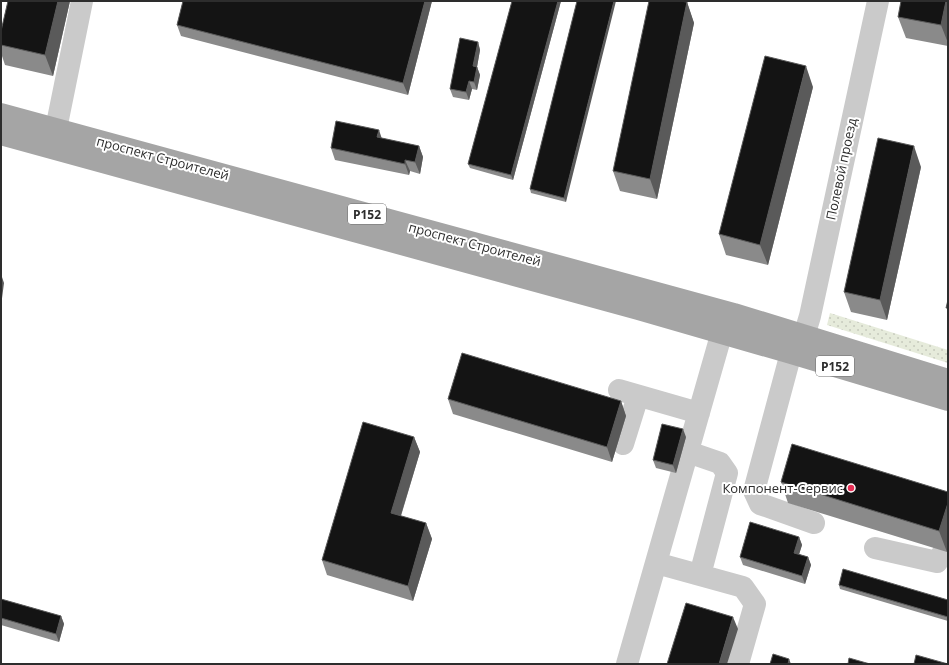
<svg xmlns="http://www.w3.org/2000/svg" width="949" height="665" viewBox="0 0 949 665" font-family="'Open Sans',sans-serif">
<defs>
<pattern id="grass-dots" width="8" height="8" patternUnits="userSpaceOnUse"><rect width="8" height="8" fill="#e6ebdb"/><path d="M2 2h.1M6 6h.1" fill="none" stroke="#c6cabc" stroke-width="1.8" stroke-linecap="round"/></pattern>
</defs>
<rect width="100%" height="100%" fill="#fff"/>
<!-- grass -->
<path fill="url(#grass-dots)" d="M830 313 948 350V363L827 325Z"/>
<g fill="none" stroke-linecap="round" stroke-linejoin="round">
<!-- minor -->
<path stroke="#cacaca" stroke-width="22" d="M56 129 82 1
M804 336 810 316 878 1
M791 353 754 491 760 504 814 523
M619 390 699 413
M623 444 638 396
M688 452 720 463 727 473 700 575
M875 548 937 562 948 545
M656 563 743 587 755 604 738 664
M627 664 722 332"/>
<!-- major -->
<path stroke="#a5a5a5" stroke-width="22" d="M1 114 734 314 948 380
M1 134 638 309 791 353 948 400"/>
</g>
<!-- wall -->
<path fill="#8a8a8a" d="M8 1H70L53 76 5 65 1 53V31Z
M183 1H432L408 95 181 36 177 25Z
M512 1H561L513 180 470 168 468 164Z
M577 1 566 202 531 193 530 189Z
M948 1V46L906 38 898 17Z
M687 2 694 23 657 199 620 191 613 171Z
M478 42 480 50 477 67 480 75 477 90 472 89 469 100 453 97 450 89Z
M813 87 768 265 726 255 719 234Z
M381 138 419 146 423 157 420 174 410 171 409 175 335 160 331 148Z
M921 167 887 320 851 312 844 292Z
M448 399 621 401 626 416 612 462 453 414Z
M414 437 420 452 401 516 426 523 432 539 413 601 327 575 322 560Z
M686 437 676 473 656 468 653 460Z
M781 482 948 492V548L947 552 788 503Z
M799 537 802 545 799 554 808 557 811 565 805 584 743 565 740 557Z
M839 585 948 600V621L840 589Z
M1 599 61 616 64 624 59 642 1 625Z"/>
<!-- shaded-wall -->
<path fill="#5a5a5a" d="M58 1H70L53 76 45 55Z
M425 1H432L408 95 403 83Z
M558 1H561L513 180 511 175Z
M614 1H616L566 202 564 198Z
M946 1H948V43L941 25Z
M687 2 694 23 657 199 650 179Z
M478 42 480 50 477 67 480 75 477 90 474 82 473 66Z
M806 66 813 87 768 265 760 245Z
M469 81 472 89 469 100 466 92Z
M379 130 383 142 377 137Z
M419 146 423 157 420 174 415 162Z
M914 146 921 167 887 320 880 300Z
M405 160 410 171 409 175 405 164Z
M1 274 4 283 1 306Z
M621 401 626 416 612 462 607 447Z
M683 429 686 437 676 473 673 465Z
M414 437 420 452 397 528 391 513Z
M948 503V548L947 552 939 531Z
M426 523 432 539 413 601 408 586Z
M799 537 802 545 797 561 794 553Z
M808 557 811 565 805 584 802 576Z
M61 616 64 624 59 642 56 634Z
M733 617 738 629 727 664H719Z
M789 659 791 664H788Z"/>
<!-- building -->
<path fill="#141414" stroke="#5a5a5a" d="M8 1H58L45 55 1 45V31Z
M183 1H425L403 83 177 25Z
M512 1H558L511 175 468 164Z
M577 1H614L564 198 530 189Z
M649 1H680L687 2 650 179 613 171Z
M901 1H946L941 25 898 17Z
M460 38 478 42 473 66 477 67 474 82 469 81 466 92 450 89Z
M765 56 806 66 760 245 719 234Z
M336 121 379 130 377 137 419 146 415 162 405 160V164L331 148Z
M878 138 914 146 880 300 844 292Z
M948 300V308H946Z
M462 353 621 401 607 447 448 399Z
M363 422 414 437 391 513 426 523 408 586 322 560Z
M662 424 683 429 673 465 653 460Z
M792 444 948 492V503L939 531 781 482Z
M750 522 799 537 794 553 808 557 802 576 740 557Z
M843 569 948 600V617L839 585Z
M1 599 61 616 56 634 1 618Z
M686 603 733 617 719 664H667Z
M773 654 789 659 788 664H770Z
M916 655 948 664H914Z
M849 658 870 664H848Z"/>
<!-- markers -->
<circle fill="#e52f55" stroke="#fff" stroke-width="1.5" cx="851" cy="488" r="4"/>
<g text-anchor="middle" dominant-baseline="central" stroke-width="4" stroke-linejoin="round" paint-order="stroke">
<!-- shield labels -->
<g fill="#fff" stroke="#6c6c6c" stroke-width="1">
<rect x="348" y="204" width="38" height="20" rx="3"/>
<rect x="816" y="356" width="38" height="20" rx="3"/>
</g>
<g font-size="12" font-weight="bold" fill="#2d2d2d">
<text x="367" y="214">Р152</text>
<text x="835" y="366">Р152</text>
</g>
<!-- street labels -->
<g font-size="13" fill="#2d2d2d" stroke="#fff">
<text transform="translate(163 158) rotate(15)">проспект Строителей</text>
<text transform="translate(841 169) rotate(-78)">Полевой проезд</text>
<text transform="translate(475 244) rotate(15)">проспект Строителей</text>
</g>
<!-- poi labels -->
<g font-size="13" fill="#2d2d2d" stroke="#fff" text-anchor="end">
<text x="843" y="488">Компонент-Сервис</text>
</g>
</g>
<!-- border -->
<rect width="949" height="665" fill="none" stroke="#2d2d2d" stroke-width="4"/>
</svg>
